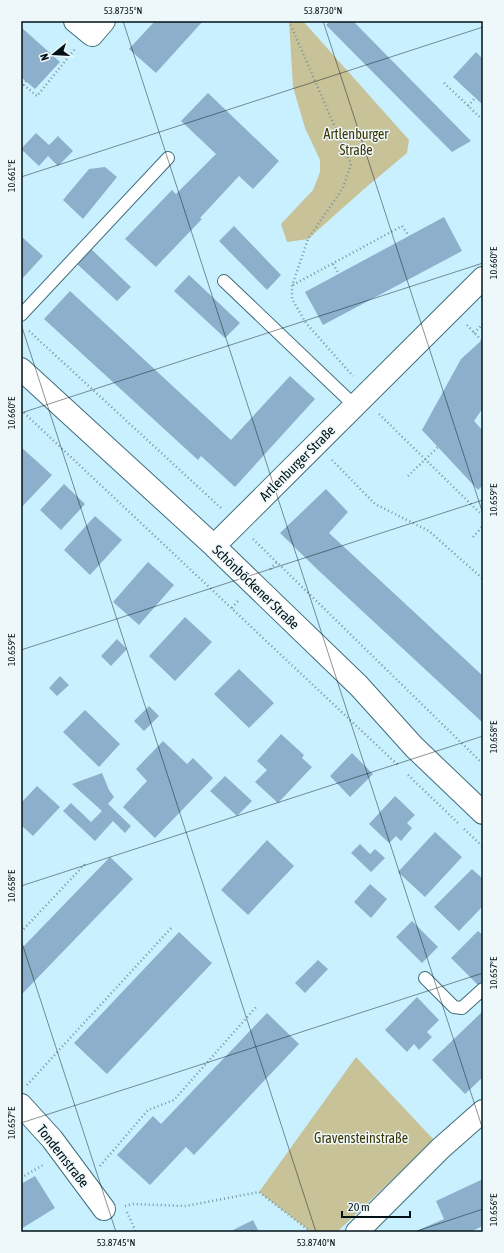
<svg xmlns="http://www.w3.org/2000/svg" width="504" height="1253" viewBox="0 0 504 1253" font-family="'Asap Condensed',sans-serif">
<rect width="100%" height="100%" fill="#c9f0fe"/>
<!-- green -->
<path fill="#c8c298" d="M290 21H303L409 140 407 153 364 189 308 239 287 242 281 224 313 190 320 172V160L305 128 293 87 289 22Z
M356 1057 434 1140 337 1232H311L259 1192Z"/>
<!-- building -->
<path fill="#8cb0cb" d="M155 21H203L156 73 129 49Z
M330 21H353L471 141 452 152 326 25Z
M21 27 60 62 35 89 21 77Z
M476 52 483 59V105L453 77Z
M208 93 279 161 253 189 239 176 200 218 202 219 156 267 125 239 172 190 176 194 216 154 181 121Z
M36 133 49 145 58 136 73 151 58 166 48 156 39 166 21 149Z
M105 167 117 177 83 219 63 200 89 169Z
M444 217 462 251 323 325 305 292Z
M234 226 281 275 267 290 219 241Z
M22 237 43 256 21 280V238Z
M90 248 131 287 117 301 76 263Z
M189 275 240 323 225 338 174 291Z
M70 291 231 440 290 376 315 399 235 487 201 456 198 460 44 319Z
M483 339V408L474 421 483 431V485L478 490 422 430 461 359Z
M21 447 52 475 21 508Z
M64 484 85 504 61 530 40 510Z
M326 489 348 512 329 533 483 676V723L318 570 280 533Z
M95 516 122 540 90 575 64 550Z
M148 562 174 585 139 625 113 602Z
M185 617 212 642 175 681 149 656Z
M117 639 127 649 111 666 101 656Z
M239 669 274 703 249 728 214 694Z
M60 676 69 685 57 696 49 688Z
M149 706 159 716 144 731 134 721Z
M85 710 120 744 99 767 63 732Z
M281 734 304 755 302 758 312 767 278 803 255 782 267 770 257 761Z
M163 741 187 764 193 758 213 778 155 838 123 807 147 781 136 769Z
M352 753 373 774 350 797 330 776Z
M102 773 109 790 114 797 108 804 131 826 125 833 113 821 95 841 63 811 71 803 91 822 102 811 72 784Z
M225 776 252 801 237 816 210 791Z
M37 786 60 807 33 836 21 825V803Z
M395 796 415 815 407 823 412 828 401 841 396 836 389 843 369 824Z
M435 832 462 857 425 897 398 872Z
M267 840 294 866 248 915 221 890Z
M360 844 370 854 375 849 385 858 371 872 351 853Z
M110 857 133 879 22 994 21 993V949Z
M472 869 483 879V906L459 931 434 907Z
M370 884 387 899 371 918 354 902Z
M412 921 438 947 422 963 396 937Z
M478 931 483 935V985L481 988 451 958Z
M179 932 212 963 107 1074 74 1043Z
M318 960 328 969 305 993 295 983Z
M417 997 439 1020 427 1032 432 1037 419 1050 414 1044 407 1052 385 1030Z
M483 1011V1077L465 1094 432 1060Z
M267 1013 299 1044 194 1155 186 1147 150 1185 117 1155 153 1116 161 1124Z
M35 1176 55 1208 21 1229V1184Z
M483 1179V1226L470 1232H414L444 1219 436 1201Z
M253 1220 259 1232H229Z"/>
<g fill="none" stroke-linecap="round" stroke-linejoin="round">
<defs>
<path id="service" d="M224 281 355 406
M21 315 168 158
M425 978 454 1007 462 1008 483 989"/>
<path id="minor" d="M75 21 92 35 104 21
M21 1105 52 1139 104 1209
M357 1232 441 1148 483 1111"/>
<path id="secondary" d="M21 369 214 546 359 686 414 747 483 813
M214 546 483 278"/>
</defs>
<!-- service casing -->
<use href="#service" stroke="#406e7d" stroke-width="14"/>
<!-- minor casing -->
<use href="#minor" stroke="#406e7d" stroke-width="24"/>
<!-- secondary casing -->
<use href="#secondary" stroke="#406e7d" stroke-width="24"/>
<!-- path -->
<path stroke="#7895a0" stroke-width="2.5" stroke-dasharray="1 3" stroke-linecap="butt" d="M289 21 351 164 343 188 308 239 292 286V299L306 323 353 376
M26 81 24 85 37 96 75 49
M444 83 483 120
M468 106 475 98
M333 264 339 274
M293 285 402 226 409 236
M467 325 481 340
M29 331 221 508
M474 333 483 324
M21 410 399 766
M379 414 483 516
M332 460 375 504 429 531 483 579
M408 476 438 447
M473 537 483 526
M253 539 483 764
M270 569 277 562
M232 608 238 601
M408 775 458 823
M464 829 483 847
M21 932 86 863
M27 1085 173 926
M100 1166 148 1110 174 1100 257 1006
M21 1178 43 1165
M125 1206 133 1204 186 1206 259 1192 311 1232
M127 1212 136 1232"/>
<!-- service -->
<use href="#service" stroke="#fff" stroke-width="12"/>
<!-- minor -->
<use href="#minor" stroke="#fff" stroke-width="22"/>
<!-- secondary -->
<use href="#secondary" stroke="#fff" stroke-width="22"/>
</g>
<!-- ticks -->
<path fill="none" stroke="#011116" stroke-width="1" stroke-opacity="0.45" d="M123 21 483 1130M323 21 483 514M21 177 483 27M21 324 316 1232M21 413 483 263M21 650 483 500M21 886 483 736M21 940 116 1232M21 1123 483 973M414 1232 483 1209"/>
<g text-anchor="middle" dominant-baseline="central" stroke-width="3" stroke-linejoin="round" paint-order="stroke">
<!-- park labels -->
<g font-size="14" fill="#3d3600" stroke="#eef8fb">
<text x="356" y="134">Artlenburger<tspan x="356" dy="16">Straße</tspan></text>
<text x="361" y="1138">Gravensteinstraße</text>
</g>
<!-- street labels -->
<g font-size="14" fill="#011116" stroke="#eef8fb">
<text transform="translate(297 463) rotate(-45)">Artlenburger Straße</text>
<text transform="translate(256 587) rotate(44)">Schönböckener Straße</text>
<text transform="translate(63 1156) rotate(52)">Tondernstraße</text>
</g>
</g>
<!-- border -->
<rect width="504" height="1253" fill="none" stroke="#eef8fb" stroke-width="44"/>
<!-- north arrow -->
<g transform="translate(54 54) rotate(252)" stroke="#eef8fb" stroke-width="3" paint-order="stroke">
<path d="M0-3L7 15L0 10L-7 15Z" fill="#011116"/>
<text y="-6" font-size="11" font-weight="bold" text-anchor="middle" fill="#011116">N</text>
</g>
<!-- scale -->
<path d="M342 1211v6h68v-6" fill="none" stroke="#011116" stroke-width="2"/>
<text x="348" y="1211" font-size="12" fill="#011116" stroke="#eef8fb" stroke-width="3" paint-order="stroke">20 m</text>
<rect x="22" y="22" width="460" height="1209" fill="none" stroke="#011116" stroke-width="1.5"/>
<g font-size="10" text-anchor="middle" fill="#011116">
<text x="123" y="14">53.8735°N</text>
<text x="323" y="14">53.8730°N</text>
<text transform="translate(11 176) rotate(-90)" y="4">10.661°E</text>
<text transform="translate(493 263) rotate(-90)" y="4">10.660°E</text>
<text transform="translate(11 413) rotate(-90)" y="4">10.660°E</text>
<text transform="translate(493 500) rotate(-90)" y="4">10.659°E</text>
<text transform="translate(11 650) rotate(-90)" y="4">10.659°E</text>
<text transform="translate(493 737) rotate(-90)" y="4">10.658°E</text>
<text transform="translate(11 886) rotate(-90)" y="4">10.658°E</text>
<text transform="translate(493 973) rotate(-90)" y="4">10.657°E</text>
<text transform="translate(11 1123) rotate(-90)" y="4">10.657°E</text>
<text transform="translate(493 1210) rotate(-90)" y="4">10.656°E</text>
<text x="116" y="1246">53.8745°N</text>
<text x="316" y="1246">53.8740°N</text>
</g>
</svg>
